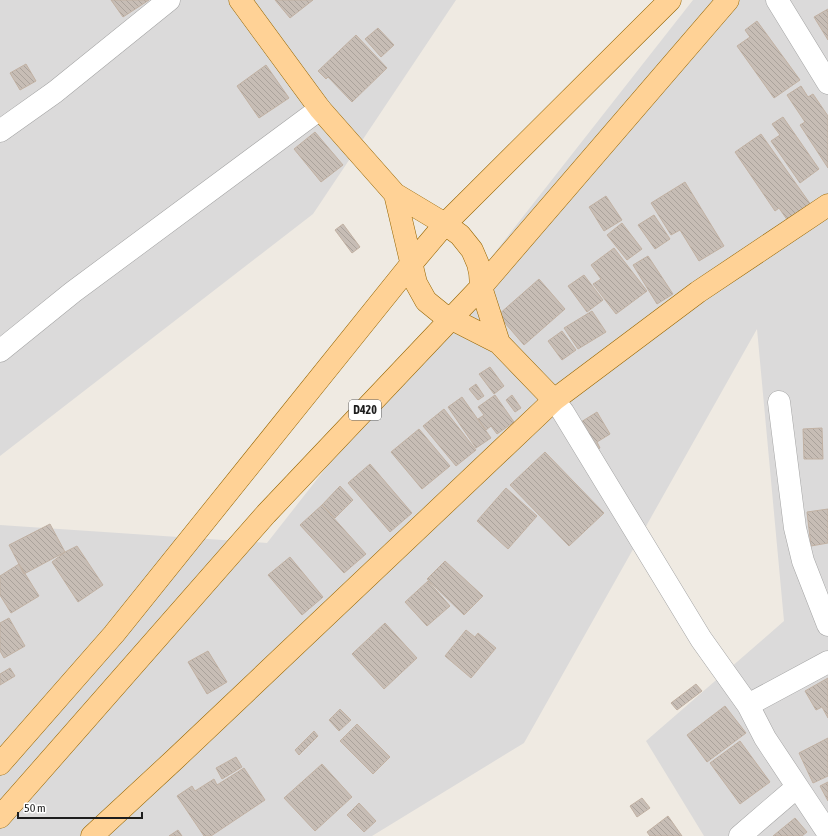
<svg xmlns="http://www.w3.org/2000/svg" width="828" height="836" viewBox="0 0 828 836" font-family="'Asap Condensed',sans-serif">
<defs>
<pattern id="building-back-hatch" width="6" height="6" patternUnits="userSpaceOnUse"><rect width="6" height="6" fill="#c7bdb5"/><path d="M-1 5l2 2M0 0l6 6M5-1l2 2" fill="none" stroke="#aaa29b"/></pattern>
</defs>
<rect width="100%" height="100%" fill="#efeae2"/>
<!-- residential -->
<path fill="#dbdada" d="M0 0H456L313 214 0 456Z
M693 0H828V836H704L646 741 784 621 757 329 524 743 372 836H0V525L267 543Z"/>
<!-- building -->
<path fill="url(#building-back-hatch)" stroke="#c1b1a3" d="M111 0H149L123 17Z
M275 0H313L290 18Z
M828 9V40L814 17Z
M757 21 800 80 774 98 737 46 750 37 745 30Z
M378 28 394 45 381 57 365 39Z
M356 35 387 68 352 102 328 77 326 79 318 71Z
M26 64 36 81 20 90 10 73Z
M266 65 289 98 259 118 237 86Z
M801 86 808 97 813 94 828 116V168L800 125 805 122 787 95Z
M783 117 819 169 800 183 771 141 780 135 772 124Z
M315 132 343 165 321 182 294 149Z
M761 134 811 205 788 221 779 208 775 211 735 152Z
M685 182 724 246 699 261 680 230 671 235 651 203Z
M606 196 622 220 604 231 589 207Z
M654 215 670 239 655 249 638 225Z
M622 223 642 249 627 260 607 235Z
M343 224 360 247 352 253 335 230Z
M614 248 647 291 616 314 593 284 601 279 591 265Z
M648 256 673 294 657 304 633 265Z
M584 275 603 300 587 312 568 286Z
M539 279 565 309 524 345 498 315Z
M592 311 606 332 578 349 564 328Z
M562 331 576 350 562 360 548 341Z
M490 367 504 386 494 394 479 374Z
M476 384 484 396 478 400 469 389Z
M495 395 514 422 497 434 491 426 486 430 478 419 484 415 478 407Z
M512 395 521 408 515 412 506 400Z
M462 397 491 438 476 448 448 407Z
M444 409 476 450 456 466 423 426Z
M597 412 610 434 597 442 600 448 589 454 573 427Z
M822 428 823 459H804L803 429Z
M419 429 450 466 422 489 391 452Z
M545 452 604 513 569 546 510 485Z
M370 464 412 513 390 532 348 483Z
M340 486 353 500 335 518 322 505Z
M506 488 537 516 508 549 477 521Z
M322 505 366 554 344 573 300 525Z
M828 509V543L811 546 807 512Z
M50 524 65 552 24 574 9 545Z
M77 546 103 585 78 602 52 562 65 552Z
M290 557 323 597 302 615 268 575Z
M445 561 483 596 464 615 427 579Z
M19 564 39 596 11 613 0 595V576Z
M428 581 450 606 427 626 405 602Z
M9 618 25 646 4 658 0 651V623Z
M385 623 417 658 384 689 352 654Z
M466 630 475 637 478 633 496 648 471 678 445 656Z
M208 651 227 682 207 694 188 662Z
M10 668 15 676 0 685V674Z
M828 678V718L822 707 816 710 805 691Z
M696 684 702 691 677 710 671 703Z
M725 706 746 733 707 762 687 735Z
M340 709 351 720 339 731 329 720Z
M357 724 390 757 373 774 340 741Z
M314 731 318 736 299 755 295 750Z
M828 738V776L813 783 799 753Z
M740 741 770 782 740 804 710 763Z
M236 757 242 767 222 779 216 768Z
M322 764 352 797 315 831 284 798Z
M244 768 265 800 211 836H204L177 796 192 786 195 791 214 779 217 785Z
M828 782V801L820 786Z
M642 798 650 808 637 817 630 806Z
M359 803 376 821 364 832 347 815Z
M668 816 682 836H650L647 832Z
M795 818 807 832 802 836H773Z
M178 830 182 836H169Z"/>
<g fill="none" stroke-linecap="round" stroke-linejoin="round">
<defs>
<path id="minor" d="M777 0 828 83
M0 131 55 92 169 0
M0 351 73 292 320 109
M554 400 563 412 701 639 748 705 765 738 828 833
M779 402 795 528 803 561 828 625
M748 705 828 662
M740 836 797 787"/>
<path id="major" d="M240 0 320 109 395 194 445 224 460 235 472 250 478 264 480 273 481 287 499 343
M395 194 416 283 426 301 442 314 499 343 554 400
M0 764 114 634 412 263 445 224 670 0
M0 817 266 514 481 287 728 0
M92 836 174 760 554 400 698 292 828 205"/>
</defs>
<!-- minor casing -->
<use href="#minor" stroke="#a4a4a4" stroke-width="23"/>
<!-- major casing -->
<use href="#major" stroke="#956500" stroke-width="23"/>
<!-- minor -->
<use href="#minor" stroke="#fff" stroke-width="22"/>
<!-- major -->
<use href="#major" stroke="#ffd296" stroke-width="22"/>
</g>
<g text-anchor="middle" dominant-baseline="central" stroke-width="3" stroke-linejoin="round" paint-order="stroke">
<!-- shield labels -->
<rect fill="#fff" stroke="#616161" stroke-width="1" x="349" y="400" width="32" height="20" rx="3"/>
<g font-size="12" font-weight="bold" fill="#1d1d1d">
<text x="365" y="410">D420</text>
</g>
</g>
<!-- scale -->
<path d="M18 812v6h124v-6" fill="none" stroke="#1d1d1d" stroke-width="2"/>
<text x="24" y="812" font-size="12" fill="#1d1d1d" stroke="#ffffff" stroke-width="3" paint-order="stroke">50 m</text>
</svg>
